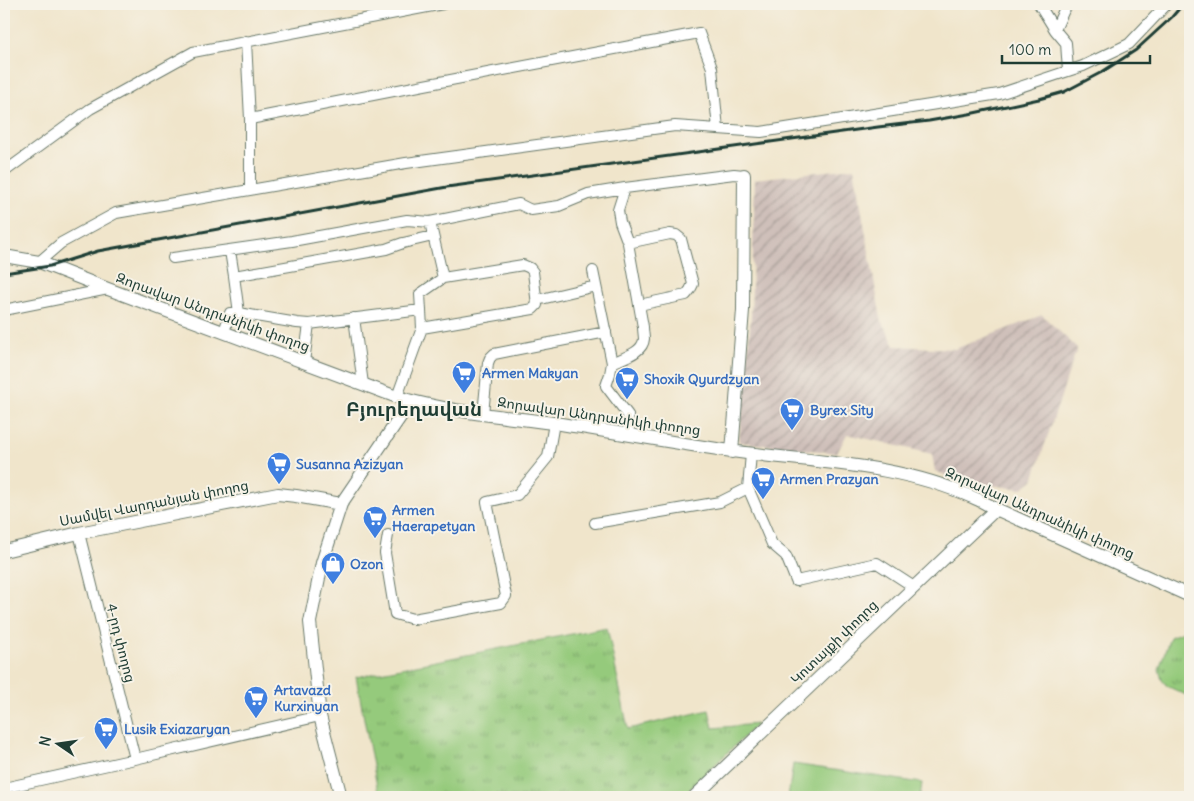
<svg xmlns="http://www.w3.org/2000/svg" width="1194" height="801" viewBox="0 0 1194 801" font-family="Delius,'Noto Sans Armenian',sans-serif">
<defs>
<pattern id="industrial-furrows" width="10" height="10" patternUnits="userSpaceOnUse" patternTransform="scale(1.25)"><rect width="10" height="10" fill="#cfc0ba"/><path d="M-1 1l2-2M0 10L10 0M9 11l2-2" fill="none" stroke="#a79d98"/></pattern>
<pattern id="grass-tufts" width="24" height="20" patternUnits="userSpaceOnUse" patternTransform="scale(1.25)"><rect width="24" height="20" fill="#95ca7c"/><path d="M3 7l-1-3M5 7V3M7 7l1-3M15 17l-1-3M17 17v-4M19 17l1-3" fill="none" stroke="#79a566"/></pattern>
</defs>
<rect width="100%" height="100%" fill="#f7f3e8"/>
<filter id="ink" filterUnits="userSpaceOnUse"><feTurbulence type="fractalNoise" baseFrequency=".02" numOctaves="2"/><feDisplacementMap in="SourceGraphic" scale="10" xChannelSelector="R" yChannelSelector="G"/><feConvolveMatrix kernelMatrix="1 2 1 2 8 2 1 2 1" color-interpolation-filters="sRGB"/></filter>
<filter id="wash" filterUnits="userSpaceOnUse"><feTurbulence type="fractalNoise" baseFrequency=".0096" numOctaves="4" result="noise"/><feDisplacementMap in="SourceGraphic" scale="20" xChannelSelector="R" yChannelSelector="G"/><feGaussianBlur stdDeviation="1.12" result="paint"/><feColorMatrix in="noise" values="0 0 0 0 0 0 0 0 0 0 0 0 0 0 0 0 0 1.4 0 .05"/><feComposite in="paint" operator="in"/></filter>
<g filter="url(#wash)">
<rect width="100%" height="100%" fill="#f0e5cb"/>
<!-- industrial -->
<path fill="url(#industrial-furrows)" d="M854 168 881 319 895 346 955 349 1042 315 1077 348 1033 480 1021 489 960 481 935 471 932 454 847 434 837 453 739 442 751 319 755 179Z"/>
<!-- grass -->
<path fill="url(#grass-tufts)" stroke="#5a8458" d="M607 627 628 729 709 710 713 728 757 724 682 797H379L356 677Z
M1185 631H1190V697L1167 686 1162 680 1159 669 1170 637Z"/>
<!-- pitch -->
<path fill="#95ca7c" stroke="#5a8458" d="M793 764 922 783 920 797H788Z"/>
</g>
<g filter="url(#ink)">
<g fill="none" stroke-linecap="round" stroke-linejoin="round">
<defs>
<path id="minor" d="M1039 4 1055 30 1066 43 1068 71
M1055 30 1064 10 1069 4
M246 41 250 119V190
M250 119 419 86 699 33 712 68 718 129
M4 172 90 109 193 52 443 4
M628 243 670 234 676 235 681 239 693 284 690 290 686 295 639 305
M230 251 234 276
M173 258 292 241 407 220 430 222 519 204 531 210 559 206 588 194 625 188 734 174 744 175
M39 262 61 243 116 213 406 163 675 126 761 132 999 94 1083 66 1129 44 1167 4
M593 271 612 363 610 374 606 386 628 415 629 435
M537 300 596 286
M4 310 108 289
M239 313 234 276 386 249 403 243 433 236
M354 318 363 384
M422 328 533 309 537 305 533 272 530 268 523 265 443 278
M224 332 230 313H239L297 323 309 324 421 310
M304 362 309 324
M612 363C622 358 643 353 644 339 644 336 643 331 643 327L628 243 620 222 618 210 625 188
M397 397 422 328 420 294 443 278 430 222
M483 414 488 363 490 358 494 354 606 332
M748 488 772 544 786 556 796 581 877 563 914 587
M595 523 720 502 748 488 751 454
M79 533 135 759
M388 535 385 553 395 614 413 619 501 603 506 596 487 502 517 495 548 457 554 423
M4 788 135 759 320 716"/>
<path id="tertiary" d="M4 256 39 262 108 289 397 397C448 412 501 416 553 423 620 432 687 446 755 454 827 463 904 466 972 497 980 500 988 505 996 509L1190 596
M732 452 743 310 744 175
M4 551 79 533 278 494 296 496 341 504
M341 797 320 716 310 622 322 563 341 504 411 401
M694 797 996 509"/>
</defs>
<!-- minor casing -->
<use href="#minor" stroke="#687869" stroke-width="12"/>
<!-- tertiary casing -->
<use href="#tertiary" stroke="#687869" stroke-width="14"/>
<!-- minor -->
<use href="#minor" stroke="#fff" stroke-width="10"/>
<!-- tertiary -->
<use href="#tertiary" stroke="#fff" stroke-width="12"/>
<!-- rail -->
<path stroke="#1f3d34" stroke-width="3" d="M4 273 50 266 98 251 447 187 878 127 929 121 969 114 1039 99 1064 92 1102 72 1136 50 1172 17 1183 4"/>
</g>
</g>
<!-- icons -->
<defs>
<symbol id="supermarket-pin" viewBox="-11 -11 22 30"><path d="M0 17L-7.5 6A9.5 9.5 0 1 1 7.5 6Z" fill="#3f7fe0" stroke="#f7f3e8"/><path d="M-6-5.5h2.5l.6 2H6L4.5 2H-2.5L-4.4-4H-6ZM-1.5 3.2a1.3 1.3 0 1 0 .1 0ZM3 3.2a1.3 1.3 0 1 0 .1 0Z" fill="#fff"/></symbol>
<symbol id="shop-pin" viewBox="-11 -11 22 30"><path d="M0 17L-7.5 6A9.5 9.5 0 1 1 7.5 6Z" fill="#3f7fe0" stroke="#f7f3e8"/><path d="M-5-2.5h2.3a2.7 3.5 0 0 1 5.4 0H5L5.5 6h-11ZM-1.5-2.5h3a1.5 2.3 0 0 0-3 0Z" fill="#fff"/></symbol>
</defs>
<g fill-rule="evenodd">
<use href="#supermarket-pin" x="450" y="359" width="28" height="38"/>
<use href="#supermarket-pin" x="613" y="365" width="28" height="38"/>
<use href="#supermarket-pin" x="778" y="396" width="28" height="38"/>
<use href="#supermarket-pin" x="265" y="450" width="28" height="38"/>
<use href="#supermarket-pin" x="749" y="465" width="28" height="38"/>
<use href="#supermarket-pin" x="361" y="504" width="28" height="38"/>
<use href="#shop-pin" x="319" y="550" width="28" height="38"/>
<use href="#supermarket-pin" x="242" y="684" width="28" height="38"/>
<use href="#supermarket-pin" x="92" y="715" width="28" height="38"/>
</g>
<g text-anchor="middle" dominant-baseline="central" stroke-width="4" stroke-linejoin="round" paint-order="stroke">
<!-- street labels -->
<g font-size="14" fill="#1f3d34" stroke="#f7f3e8">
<text transform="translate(213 312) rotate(20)">Զորավար Անդրանիկի փողոց</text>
<text transform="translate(599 416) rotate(8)">Զորավար Անդրանիկի փողոց</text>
<text transform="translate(154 503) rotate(-11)">Սամվել Վարդանյան փողոց</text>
<text transform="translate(1040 513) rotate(24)">Զորավար Անդրանիկի փողոց</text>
<text transform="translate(834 642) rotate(-44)">Կոտայքի փողոց</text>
<text transform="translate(121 643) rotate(76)">4-րդ փողոց</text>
</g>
<!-- shop labels -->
<g font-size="14" font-weight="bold" fill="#366cbe" stroke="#f7f3e8" text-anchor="start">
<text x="482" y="373">Armen Makyan</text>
<text x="644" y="379">Shoxik Qyurdzyan</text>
<text x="810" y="410">Byrex Sity</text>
<text x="296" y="464">Susanna Azizyan</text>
<text x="780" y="479">Armen Prazyan</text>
<text x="392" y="510">Armen<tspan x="392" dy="16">Haerapetyan</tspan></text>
<text x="350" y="564">Ozon</text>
<text x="274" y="690">Artavazd<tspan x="274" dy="16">Kurxinyan</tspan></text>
<text x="124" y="729">Lusik Exiazaryan</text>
</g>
<!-- district labels -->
<g font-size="19" font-weight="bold" fill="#1f3d34" stroke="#f7f3e8">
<text x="414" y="409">Բյուրեղավան</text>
</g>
</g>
<!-- margin -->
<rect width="1194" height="801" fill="none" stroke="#f7f3e8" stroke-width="20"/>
<!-- north arrow -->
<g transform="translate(58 744) rotate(283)" stroke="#f7f3e8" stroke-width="4" paint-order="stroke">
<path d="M0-4L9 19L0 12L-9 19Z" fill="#1f3d34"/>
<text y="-8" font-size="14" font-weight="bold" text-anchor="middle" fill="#1f3d34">N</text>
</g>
<!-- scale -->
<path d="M1002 55v8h148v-8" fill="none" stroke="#1f3d34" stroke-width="2.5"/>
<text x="1009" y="55" font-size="15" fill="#1f3d34" stroke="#f7f3e8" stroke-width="4" paint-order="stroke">100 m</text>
</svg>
